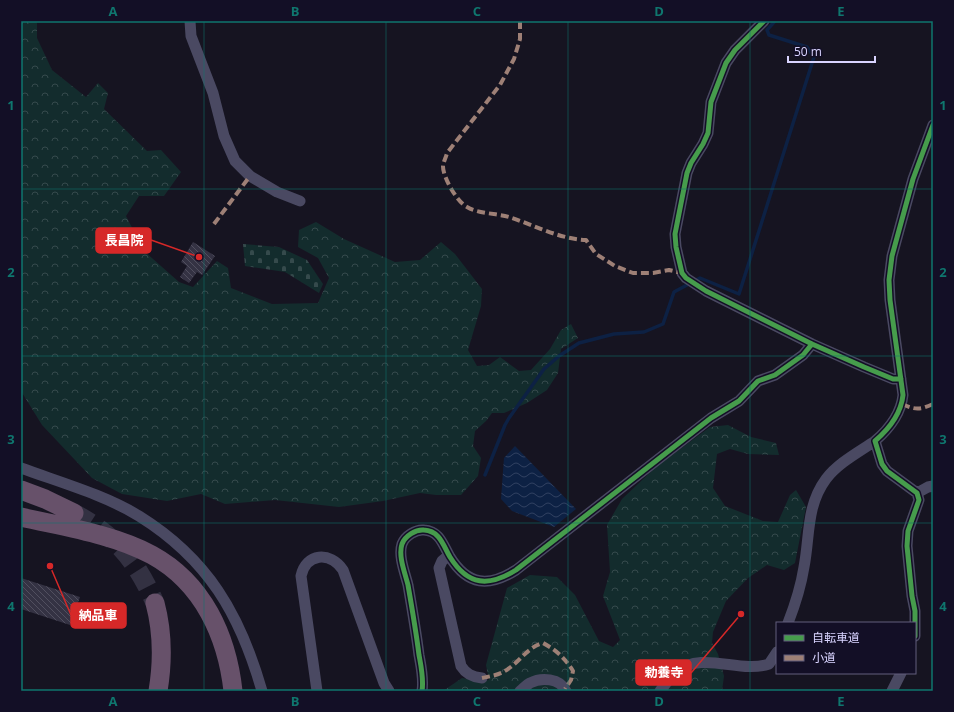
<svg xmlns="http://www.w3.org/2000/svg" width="954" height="712" viewBox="0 0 954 712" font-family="'Open Sans','Noto Sans JP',sans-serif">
<defs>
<pattern id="forest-crowns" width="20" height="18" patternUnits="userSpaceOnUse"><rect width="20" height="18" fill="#132c2d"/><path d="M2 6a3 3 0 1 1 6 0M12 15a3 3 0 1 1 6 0" fill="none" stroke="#354a4c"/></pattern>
<pattern id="cemetery-stones" width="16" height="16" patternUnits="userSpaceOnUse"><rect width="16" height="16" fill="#132c2d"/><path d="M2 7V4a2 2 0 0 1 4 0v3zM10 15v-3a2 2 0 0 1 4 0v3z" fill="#354a4c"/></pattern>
<pattern id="water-waves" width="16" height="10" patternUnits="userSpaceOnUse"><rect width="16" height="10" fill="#0d2144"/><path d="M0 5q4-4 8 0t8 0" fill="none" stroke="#304060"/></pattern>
<pattern id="building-back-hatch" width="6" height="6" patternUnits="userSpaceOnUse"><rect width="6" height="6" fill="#343243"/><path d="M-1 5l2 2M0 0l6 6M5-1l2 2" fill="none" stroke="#514f5f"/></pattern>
</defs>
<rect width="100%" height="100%" fill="#161421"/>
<!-- forest -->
<path fill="url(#forest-crowns)" d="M21 21H35L37 23V38L52 70 86 97 98 83 108 93 104 109 147 151 161 150 181 172 164 196H139L126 216 144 251 179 282 193 287 217 261 228 268 231 288 272 304 318 303 329 278 318 258 298 247 299 230 316 222 344 239 395 262 420 260 441 242 455 254 482 289 481 306 468 350 477 366 489 365 500 357 519 371 531 370 550 349 561 330 571 324 578 338 561 349 558 373 547 390 527 403 504 413H492L486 421 475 431 473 446 481 458 478 476 461 495H436L420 493 383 501 339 507 275 500 225 504 201 494 167 501 122 494 92 478 42 425 21 391Z
M728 425 751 437 776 443 779 455 748 454 730 449 717 454 713 488 725 506 763 521 778 522 790 495 796 490 806 507 795 563 784 570 767 565 748 578 726 601 713 632 712 643 718 654 724 676 722 691H443L462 678 479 681 489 680 486 665 507 588 530 575 557 577 575 595 599 641 613 647 620 640 603 596 610 572 607 525 622 499 656 467 710 427Z"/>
<!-- cemetery -->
<path fill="url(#cemetery-stones)" d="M243 244 279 247 307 260 323 284 319 293 285 272 245 266Z"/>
<!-- water -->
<path fill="url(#water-waves)" d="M515 446 576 509 554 527 512 511 501 499 504 458Z"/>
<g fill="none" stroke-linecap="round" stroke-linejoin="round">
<!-- stream -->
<path stroke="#0d2144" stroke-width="3.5" d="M485 475 505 425 509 418 544 369 559 356 579 343 614 334 644 332 663 324 674 292 700 278 739 294 814 57 807 47 769 35 767 30 775 21"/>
</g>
<!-- building -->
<path fill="url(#building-back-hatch)" d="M193 242 215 256 202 275 197 272 189 283 180 277 187 266 181 262Z
M21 578 80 597 70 625 21 609Z"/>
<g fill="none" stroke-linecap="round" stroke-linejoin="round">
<!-- highway-tunnel -->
<path stroke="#333142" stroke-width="19" stroke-dasharray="19 10" stroke-linecap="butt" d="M74 513C116 536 136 560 155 603"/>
<!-- street -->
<path stroke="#4a4962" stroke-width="11" d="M190 21 191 36 213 93 224 136 235 161 250 176 277 192 300 201
M764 21 735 50 726 63 711 102 708 133 703 144 691 163 687 173 675 234 676 247 682 273 686 278 706 291 812 344 864 367 893 379H901
M21 468C59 482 105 495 139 516 208 559 240 614 262 691
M917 493 928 487 933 486
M449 555 442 561 439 568 461 666C466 674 472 677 482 678
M788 623C795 605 801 586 804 567 810 536 806 506 826 479 838 463 859 452 875 441
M915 636V611L912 596 907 546 908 531 919 500 917 493 887 471 882 464 875 441C889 429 901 414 903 395L890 300 889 280 892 256 913 179 933 125
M317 691 301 576C306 553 330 551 343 570L384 683 389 691
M422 691C424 679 421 666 419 655 416 631 412 608 408 585 405 573 398 556 402 544 405 536 416 529 424 530 440 531 443 545 450 557 468 586 489 587 516 570L711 418 739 401 758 381 775 375 803 355 812 344
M520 691C523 689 526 685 530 683 541 677 560 678 566 691
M660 691C665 685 670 677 676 672 703 650 739 674 769 664L777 652
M892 691 901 673"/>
<!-- highway -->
<path stroke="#67516a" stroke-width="19" d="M21 490 45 499 74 513
M21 517C64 527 113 534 152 555 203 583 227 636 233 691
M155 603C163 633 163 661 158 691"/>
<!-- quiet -->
<path stroke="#9e8076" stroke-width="4" stroke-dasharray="8 4" stroke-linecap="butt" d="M520 21V39L514 59 500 85 447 153C446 157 444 161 443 165 442 176 457 202 467 207 479 214 495 213 509 217 534 225 559 239 586 240L596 254 615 266 633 273H653L669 270 682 273
M214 224 250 176
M902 404C915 410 920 410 933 404
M482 678C491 676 500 675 508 669 520 661 528 647 543 643 556 650 565 658 573 671L571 680 565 689"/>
<defs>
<path id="cycleway" d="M764 21 735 50 726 63 711 102 708 133 703 144 691 163 687 173 675 234 676 247 682 273 686 278 706 291 812 344 864 367 893 379H901
M915 636V611L912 596 907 546 908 531 919 500 917 493 887 471 882 464 875 441C889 429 901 414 903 395L890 300 889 280 892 256 913 179 933 125
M422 691C424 679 421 666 419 655 416 631 412 608 408 585 405 573 398 556 402 544 405 536 416 529 424 530 440 531 443 545 450 557 468 586 489 587 516 570L711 418 739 401 758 381 775 375 803 355 812 344"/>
</defs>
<!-- cycleway casing -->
<use href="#cycleway" stroke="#130f26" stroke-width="8"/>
<!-- cycleway -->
<use href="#cycleway" stroke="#469c4c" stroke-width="5"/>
</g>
<!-- grid -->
<path fill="none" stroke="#0f766e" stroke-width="1" stroke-opacity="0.55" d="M204 21V691M386 21V691M568 21V691M750 21V691M21 189H933M21 356H933M21 523H933"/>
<!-- callouts -->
<path fill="none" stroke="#d62828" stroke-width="1.5" d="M199 257L151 240M50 566L71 615M741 614L691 673"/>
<g fill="#d62828" stroke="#130f26" stroke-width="1.5">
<circle cx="199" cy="257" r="4"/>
<circle cx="50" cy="566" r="4"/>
<circle cx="741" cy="614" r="4"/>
</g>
<g fill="#d62828" stroke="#d62828" stroke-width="1.5">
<rect x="96" y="228" width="55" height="25" rx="4"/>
<rect x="71" y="603" width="55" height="25" rx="4"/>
<rect x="636" y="660" width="55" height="25" rx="4"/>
</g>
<g font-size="13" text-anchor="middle" font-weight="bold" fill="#fff">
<text x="124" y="245">長昌院</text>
<text x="98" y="620">納品車</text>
<text x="664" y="677">勅養寺</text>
</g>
<!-- border -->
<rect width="954" height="712" fill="none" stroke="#130f26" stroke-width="44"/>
<!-- legend -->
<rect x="776" y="622" width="140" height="52" fill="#130f26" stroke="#625e7d"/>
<rect x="784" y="635" width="20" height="6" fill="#469c4c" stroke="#625e7d"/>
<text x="812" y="642" font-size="12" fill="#d9d4ff">自転車道</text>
<rect x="784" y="655" width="20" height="6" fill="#9e8076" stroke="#625e7d"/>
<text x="812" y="662" font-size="12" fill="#d9d4ff">小道</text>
<!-- scale -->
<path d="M788 56v6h87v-6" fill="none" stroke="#d9d4ff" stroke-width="2"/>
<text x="794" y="56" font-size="12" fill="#d9d4ff" stroke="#130f26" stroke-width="3" paint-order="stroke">50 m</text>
<rect x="22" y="22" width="910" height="668" fill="none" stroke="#0f766e" stroke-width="1.5"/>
<g font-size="13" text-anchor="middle" font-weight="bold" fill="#0f766e">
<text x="113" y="16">A</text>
<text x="295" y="16">B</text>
<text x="477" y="16">C</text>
<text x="659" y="16">D</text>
<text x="841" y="16">E</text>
<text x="11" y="110">1</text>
<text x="943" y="110">1</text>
<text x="11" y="277">2</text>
<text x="943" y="277">2</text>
<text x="11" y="444">3</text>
<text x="943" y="444">3</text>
<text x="11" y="611">4</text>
<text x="943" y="611">4</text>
<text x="113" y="706">A</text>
<text x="295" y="706">B</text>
<text x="477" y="706">C</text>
<text x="659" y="706">D</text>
<text x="841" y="706">E</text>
</g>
</svg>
